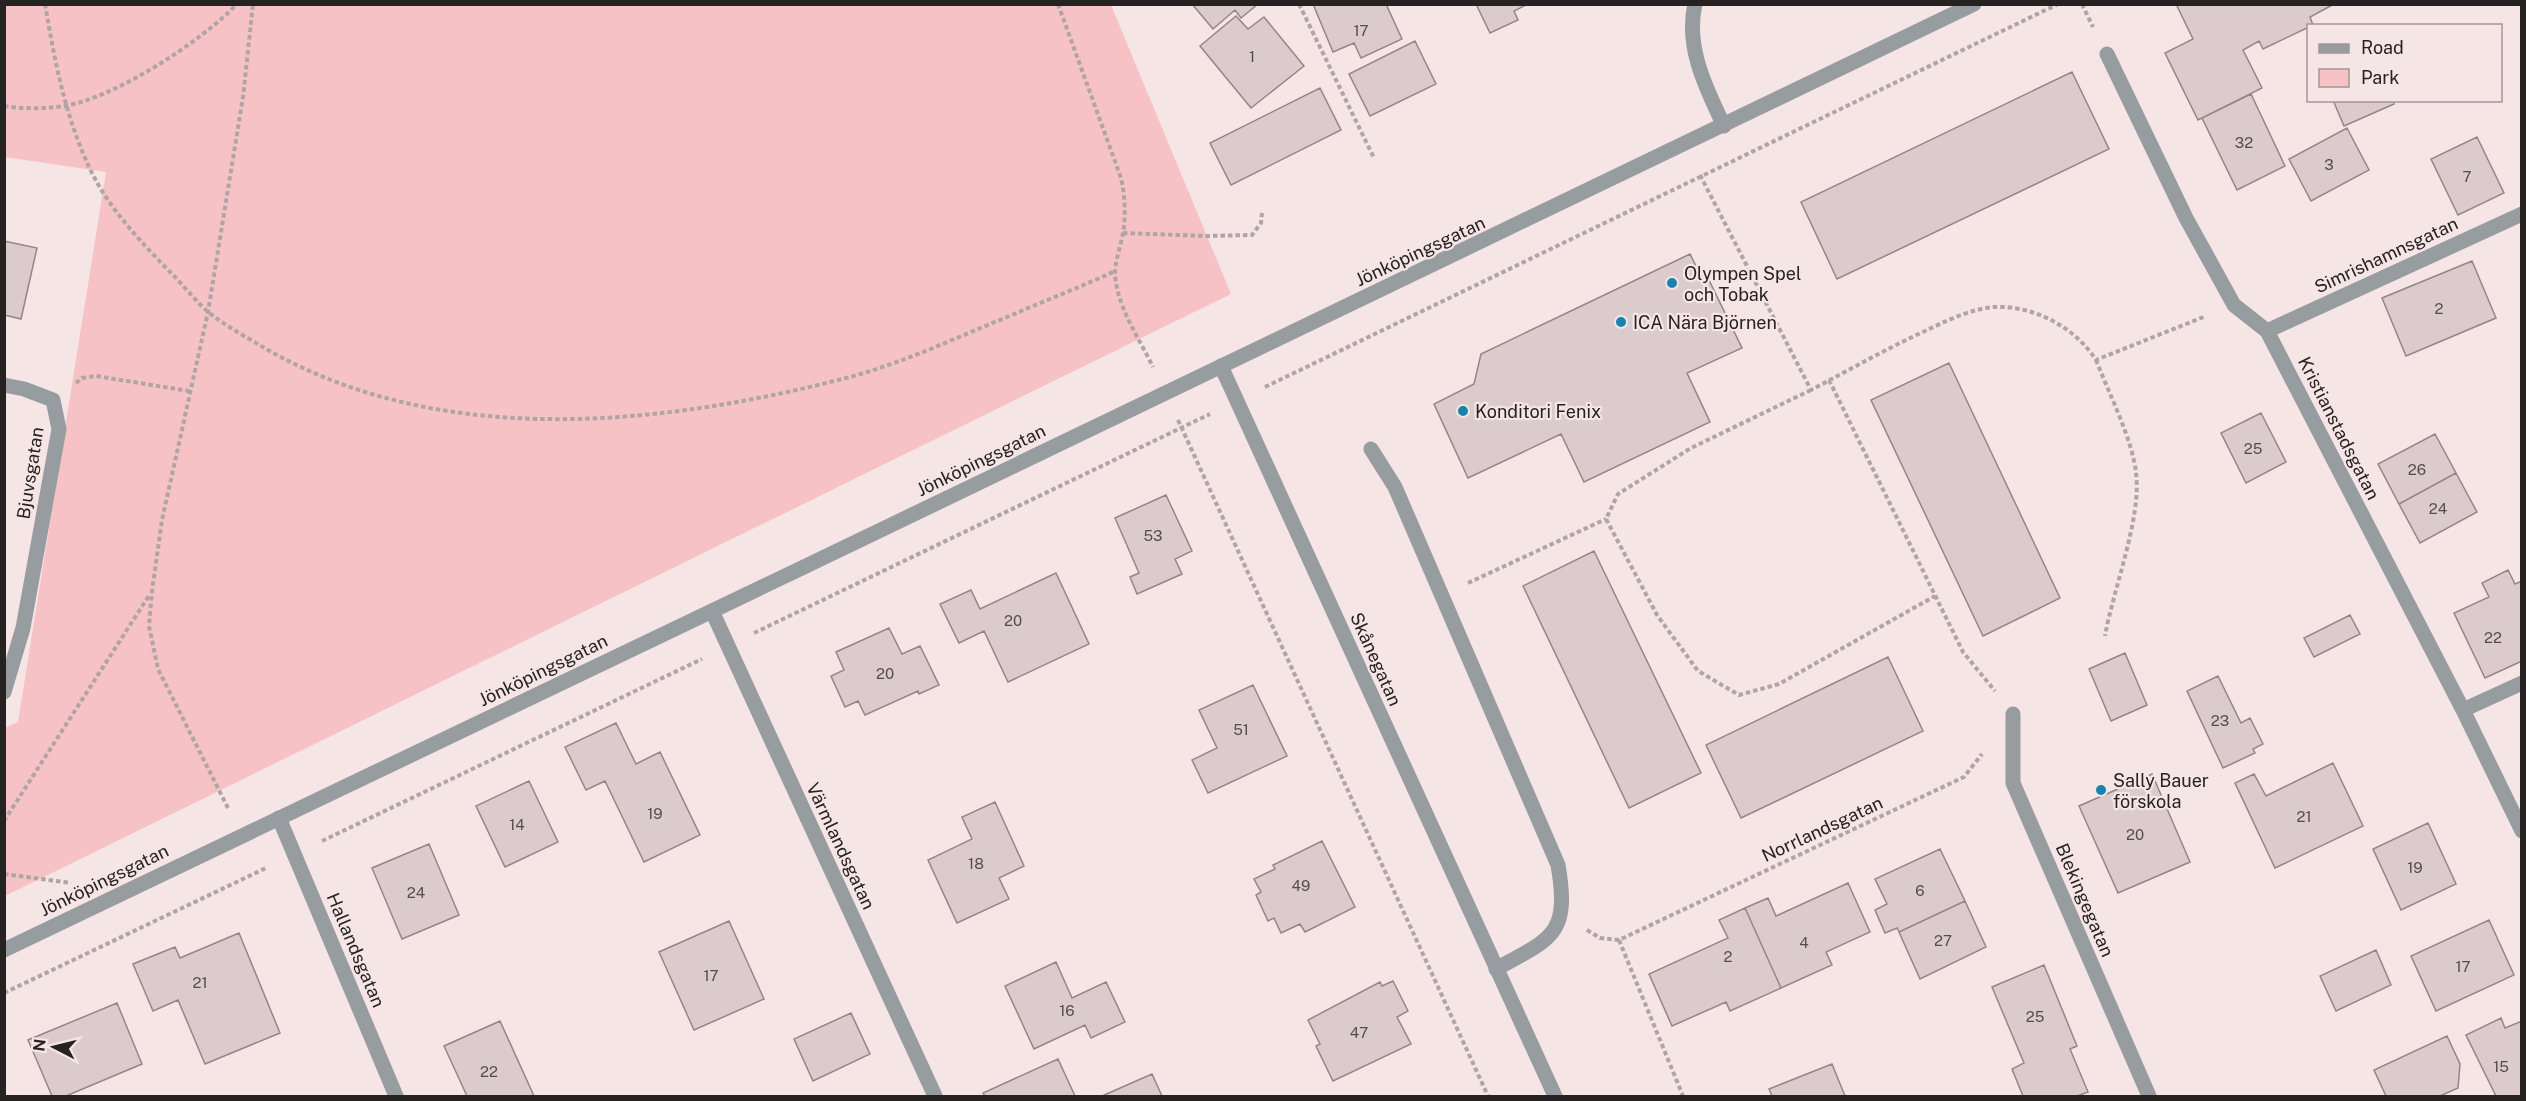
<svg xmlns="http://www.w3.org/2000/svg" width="2526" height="1101" viewBox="0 0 2526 1101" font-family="'Public Sans',sans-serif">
<rect width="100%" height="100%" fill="#f5e5e5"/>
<!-- green -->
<path fill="#f7c2c5" d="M5 5H1111L1231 294 5 896V728L18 722 106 172 5 157Z"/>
<!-- building -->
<path fill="#dbcbcc" stroke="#948586" stroke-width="1.5" d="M1192 4H1258L1241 18 1235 10 1213 29Z
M1313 4H1386L1402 39 1361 58 1354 43 1333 52Z
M1476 4H1528L1514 11 1518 20 1490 33Z
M2176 4H2334L2310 17 2313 25 2263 49 2259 41 2243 50 2262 88 2198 120 2165 53 2193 39Z
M1236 16 1248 29 1264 17 1304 66 1251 108 1200 46Z
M1415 41 1436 84 1370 116 1349 74Z
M2072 72 2109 149 1837 279 1801 202Z
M1320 88 1341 130 1231 185 1210 143Z
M2251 94 2285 166 2237 190 2202 118Z
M2333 100H2393L2394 104 2344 126Z
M2347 128 2369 170 2311 201 2289 159Z
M2477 137 2504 193 2458 215 2431 159Z
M4 241 37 248 21 319 4 315Z
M1690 254 1701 276 1706 274 1742 348 1687 373 1710 422 1584 482 1561 434 1468 478 1434 404 1474 384 1481 354Z
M2472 261 2496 318 2406 356 2382 298Z
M1949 363 2060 598 1983 636 1871 400Z
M2261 413 2286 462 2246 483 2221 433Z
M2435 434 2456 473 2399 504 2378 464Z
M2456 473 2477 512 2420 543 2399 504Z
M1166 495 1192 551 1175 559 1182 574 1137 594 1130 577 1139 573 1115 518Z
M1594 551 1701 773 1629 808 1523 586Z
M2508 570 2515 584 2522 581V661L2485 678 2454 613 2489 597 2482 583Z
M1056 573 1089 644 1008 682 984 631 959 643 940 604 971 590 980 609Z
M2350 615 2360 634 2314 657 2304 638Z
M889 628 902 654 920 646 939 685 919 694 918 691 865 715 858 701 845 707 831 676 844 670 836 652Z
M2125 653 2147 705 2111 721 2089 669Z
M1888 657 1923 731 1741 818 1706 745Z
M2218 676 2241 723 2250 718 2263 744 2253 749 2255 753 2223 768 2187 691Z
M1253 685 1287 756 1208 793 1192 760 1217 748 1199 710Z
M616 723 636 764 660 752 700 835 644 862 605 781 586 790 565 747Z
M2333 763 2363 826 2275 868 2235 783 2254 774 2266 796Z
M2152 774 2190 862 2118 893 2079 806Z
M529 781 558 842 505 867 476 806Z
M995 802 1024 866 999 878 1009 899 957 923 928 860 972 839 962 817Z
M2428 823 2456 884 2401 910 2373 849Z
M1322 841 1355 907 1305 932 1300 924 1281 933 1274 918 1268 921 1256 895 1261 892 1254 879 1275 869 1273 865Z
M429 844 459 915 402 939 372 868Z
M1940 849 1965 901 1899 932 1897 928 1885 933 1875 910 1887 904 1875 879Z
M1848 883 1870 932 1826 952 1832 965 1781 988 1745 908 1768 898 1776 916Z
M1965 901 1986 947 1920 979 1899 932Z
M1745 908 1781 988 1730 1011 1726 1002 1672 1026 1649 974 1728 938 1719 920Z
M2489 920 2514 975 2436 1011 2411 956Z
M729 921 764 999 694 1030 659 952Z
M239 933 280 1033 205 1064 178 1000 153 1011 133 964 175 947 180 958Z
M2376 950 2391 985 2336 1011 2320 976Z
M1056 962 1072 998 1106 982 1125 1022 1091 1038 1085 1025 1034 1049 1005 986Z
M2044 965 2077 1046 2070 1049 2088 1092 2077 1096H2023L2012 1069 2024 1063 1992 987Z
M1393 981 1408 1011 1397 1017 1411 1044 1333 1081 1316 1046 1320 1044 1308 1020 1380 982 1382 986Z
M117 1003 142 1064 66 1096H52L28 1040Z
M851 1013 870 1054 813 1081 794 1039Z
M2501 1018 2505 1028 2522 1021V1096H2496L2466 1035Z
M500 1021 534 1096H467L444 1046Z
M2447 1036 2460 1064 2458 1088 2440 1096H2386L2374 1070Z
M1058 1059 1075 1096H985L983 1093Z
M1832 1064 1845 1096H1772L1769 1089Z
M1152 1074 1162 1096H1102Z"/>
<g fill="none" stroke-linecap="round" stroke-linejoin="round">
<!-- path -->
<path stroke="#b1a4a4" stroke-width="4" stroke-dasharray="4.5 3" stroke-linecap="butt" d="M45 4C55 63 66 121 93 175 112 212 142 243 171 273 183 285 194 299 207 311 225 326 248 338 268 350 442 449 660 426 846 378 904 363 957 337 1012 315 1046 300 1081 287 1115 271
M1058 4 1121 178C1125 196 1126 215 1123 233 1121 246 1115 260 1115 274 1117 307 1139 338 1153 367
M1299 4 1374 158
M2082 4 2093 27
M4 106C24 109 44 109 64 106 115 98 202 41 237 4
M1700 175 1811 390C1849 370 1886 349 1925 331 1946 321 1970 309 1994 307 2033 305 2075 327 2096 360L2206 316
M1123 233 1206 236 1252 235 1261 223 1262 213
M2096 360C2108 391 2133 441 2136 473 2142 517 2113 590 2105 636
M1829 380 1963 652 1995 691
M76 383 82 378 96 376 189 391
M1265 387 2058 4
M1811 390 1691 448 1618 494 1606 519 1657 615 1698 671 1739 695 1779 684 1935 596
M1178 420 1488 1096
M1468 583 1606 519
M754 633 1210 414
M228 808 158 669 149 626 152 591 162 520 208 312 243 97 253 4
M4 821 150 594
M322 841 702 659
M4 874 71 883
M1587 930 1600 938 1619 940 1964 777 1982 754
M1619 940 1683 1096
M4 993 266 868"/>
<!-- service -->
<path stroke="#969c9f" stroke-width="15" d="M1371 449 1395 487 1558 865C1570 935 1552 938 1496 969"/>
<!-- minor -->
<path stroke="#969c9f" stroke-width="15" d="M1695 4C1685 47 1706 88 1724 126
M2107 54 2186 218 2234 305 2267 331 2463 710 2522 831
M2267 331 2522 214
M1221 366 1555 1096
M4 385 24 389 53 400 59 429 23 628 4 692
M712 611 935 1096
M2463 710 2522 683
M2013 714V783L2149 1096
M279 818 396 1096"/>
<!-- tertiary -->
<path stroke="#969c9f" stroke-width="15" d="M4 950C661 635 1318 322 1974 4"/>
</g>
<!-- markers -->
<g fill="#1983ab" stroke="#f5e5e5" stroke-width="2">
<circle cx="1672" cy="283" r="6"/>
<circle cx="1621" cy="322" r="6"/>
<circle cx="1463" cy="411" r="6"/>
<circle cx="2101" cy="790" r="6"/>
</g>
<g text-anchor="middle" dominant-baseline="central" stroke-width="4.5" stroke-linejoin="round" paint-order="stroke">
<!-- number labels -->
<g font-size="15" fill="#544c4c">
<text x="1361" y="30">17</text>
<text x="1252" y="56">1</text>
<text x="2244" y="142">32</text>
<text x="2329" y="164">3</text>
<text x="2467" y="176">7</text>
<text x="2439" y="308">2</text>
<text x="2253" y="448">25</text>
<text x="2417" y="469">26</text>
<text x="2438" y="508">24</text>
<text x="1153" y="535">53</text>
<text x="1013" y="620">20</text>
<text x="2493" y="637">22</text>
<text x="885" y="673">20</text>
<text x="2220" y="720">23</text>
<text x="1241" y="729">51</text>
<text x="655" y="813">19</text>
<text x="2304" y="816">21</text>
<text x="517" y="824">14</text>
<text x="2135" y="834">20</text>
<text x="976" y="863">18</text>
<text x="2415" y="867">19</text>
<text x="1301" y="885">49</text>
<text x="1920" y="890">6</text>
<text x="416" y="892">24</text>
<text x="1943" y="940">27</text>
<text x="1804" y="942">4</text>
<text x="1728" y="956">2</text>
<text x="2463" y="966">17</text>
<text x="711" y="975">17</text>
<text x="200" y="982">21</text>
<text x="1067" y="1010">16</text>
<text x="2035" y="1016">25</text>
<text x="1359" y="1032">47</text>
<text x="2501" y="1066">15</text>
<text x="489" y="1071">22</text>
</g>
<!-- street labels -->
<g font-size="18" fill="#272222" stroke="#f5e5e5">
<text transform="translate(1420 251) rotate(-25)">Jönköpingsgatan</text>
<text transform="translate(2386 255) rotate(-25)">Simrishamnsgatan</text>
<text transform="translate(2339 428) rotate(63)">Kristianstadsgatan</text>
<text transform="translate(981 460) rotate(-26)">Jönköpingsgatan</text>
<text transform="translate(30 473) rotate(-81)">Bjuvsgatan</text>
<text transform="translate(1376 659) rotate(66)">Skånegatan</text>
<text transform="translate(543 670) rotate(-26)">Jönköpingsgatan</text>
<text transform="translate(1822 829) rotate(-25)">Norrlandsgatan</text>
<text transform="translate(841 846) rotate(65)">Värmlandsgatan</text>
<text transform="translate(104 880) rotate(-26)">Jönköpingsgatan</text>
<text transform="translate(2085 900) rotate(67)">Blekingegatan</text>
<text transform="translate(356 950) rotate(67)">Hallandsgatan</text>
</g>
<!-- poi labels -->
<g font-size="18" fill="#272222" stroke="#f5e5e5" text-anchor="start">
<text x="1684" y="273">Olympen Spel<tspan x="1684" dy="21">och Tobak</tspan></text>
<text x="1633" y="322">ICA Nära Björnen</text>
<text x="1475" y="411">Konditori Fenix</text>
<text x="2113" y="780">Sally Bauer<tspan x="2113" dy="21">förskola</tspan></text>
</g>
</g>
<!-- border -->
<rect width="2526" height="1101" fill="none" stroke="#272222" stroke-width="12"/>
<!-- legend -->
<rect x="2307" y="24" width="195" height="78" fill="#f5e5e5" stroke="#a39797" stroke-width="1.5"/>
<rect x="2319" y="44" width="30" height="9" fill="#969c9f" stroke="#a39797" stroke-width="1.5"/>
<text x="2361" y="54" font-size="18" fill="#272222">Road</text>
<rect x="2319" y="69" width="30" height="18" fill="#f7c2c5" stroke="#a39797" stroke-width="1.5"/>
<text x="2361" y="84" font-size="18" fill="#272222">Park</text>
<!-- north arrow -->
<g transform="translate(54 1047) rotate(277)" stroke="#f5e5e5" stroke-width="4.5" paint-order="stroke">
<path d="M0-4.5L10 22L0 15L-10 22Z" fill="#272222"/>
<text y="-9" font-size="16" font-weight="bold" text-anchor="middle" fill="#272222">N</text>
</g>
</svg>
